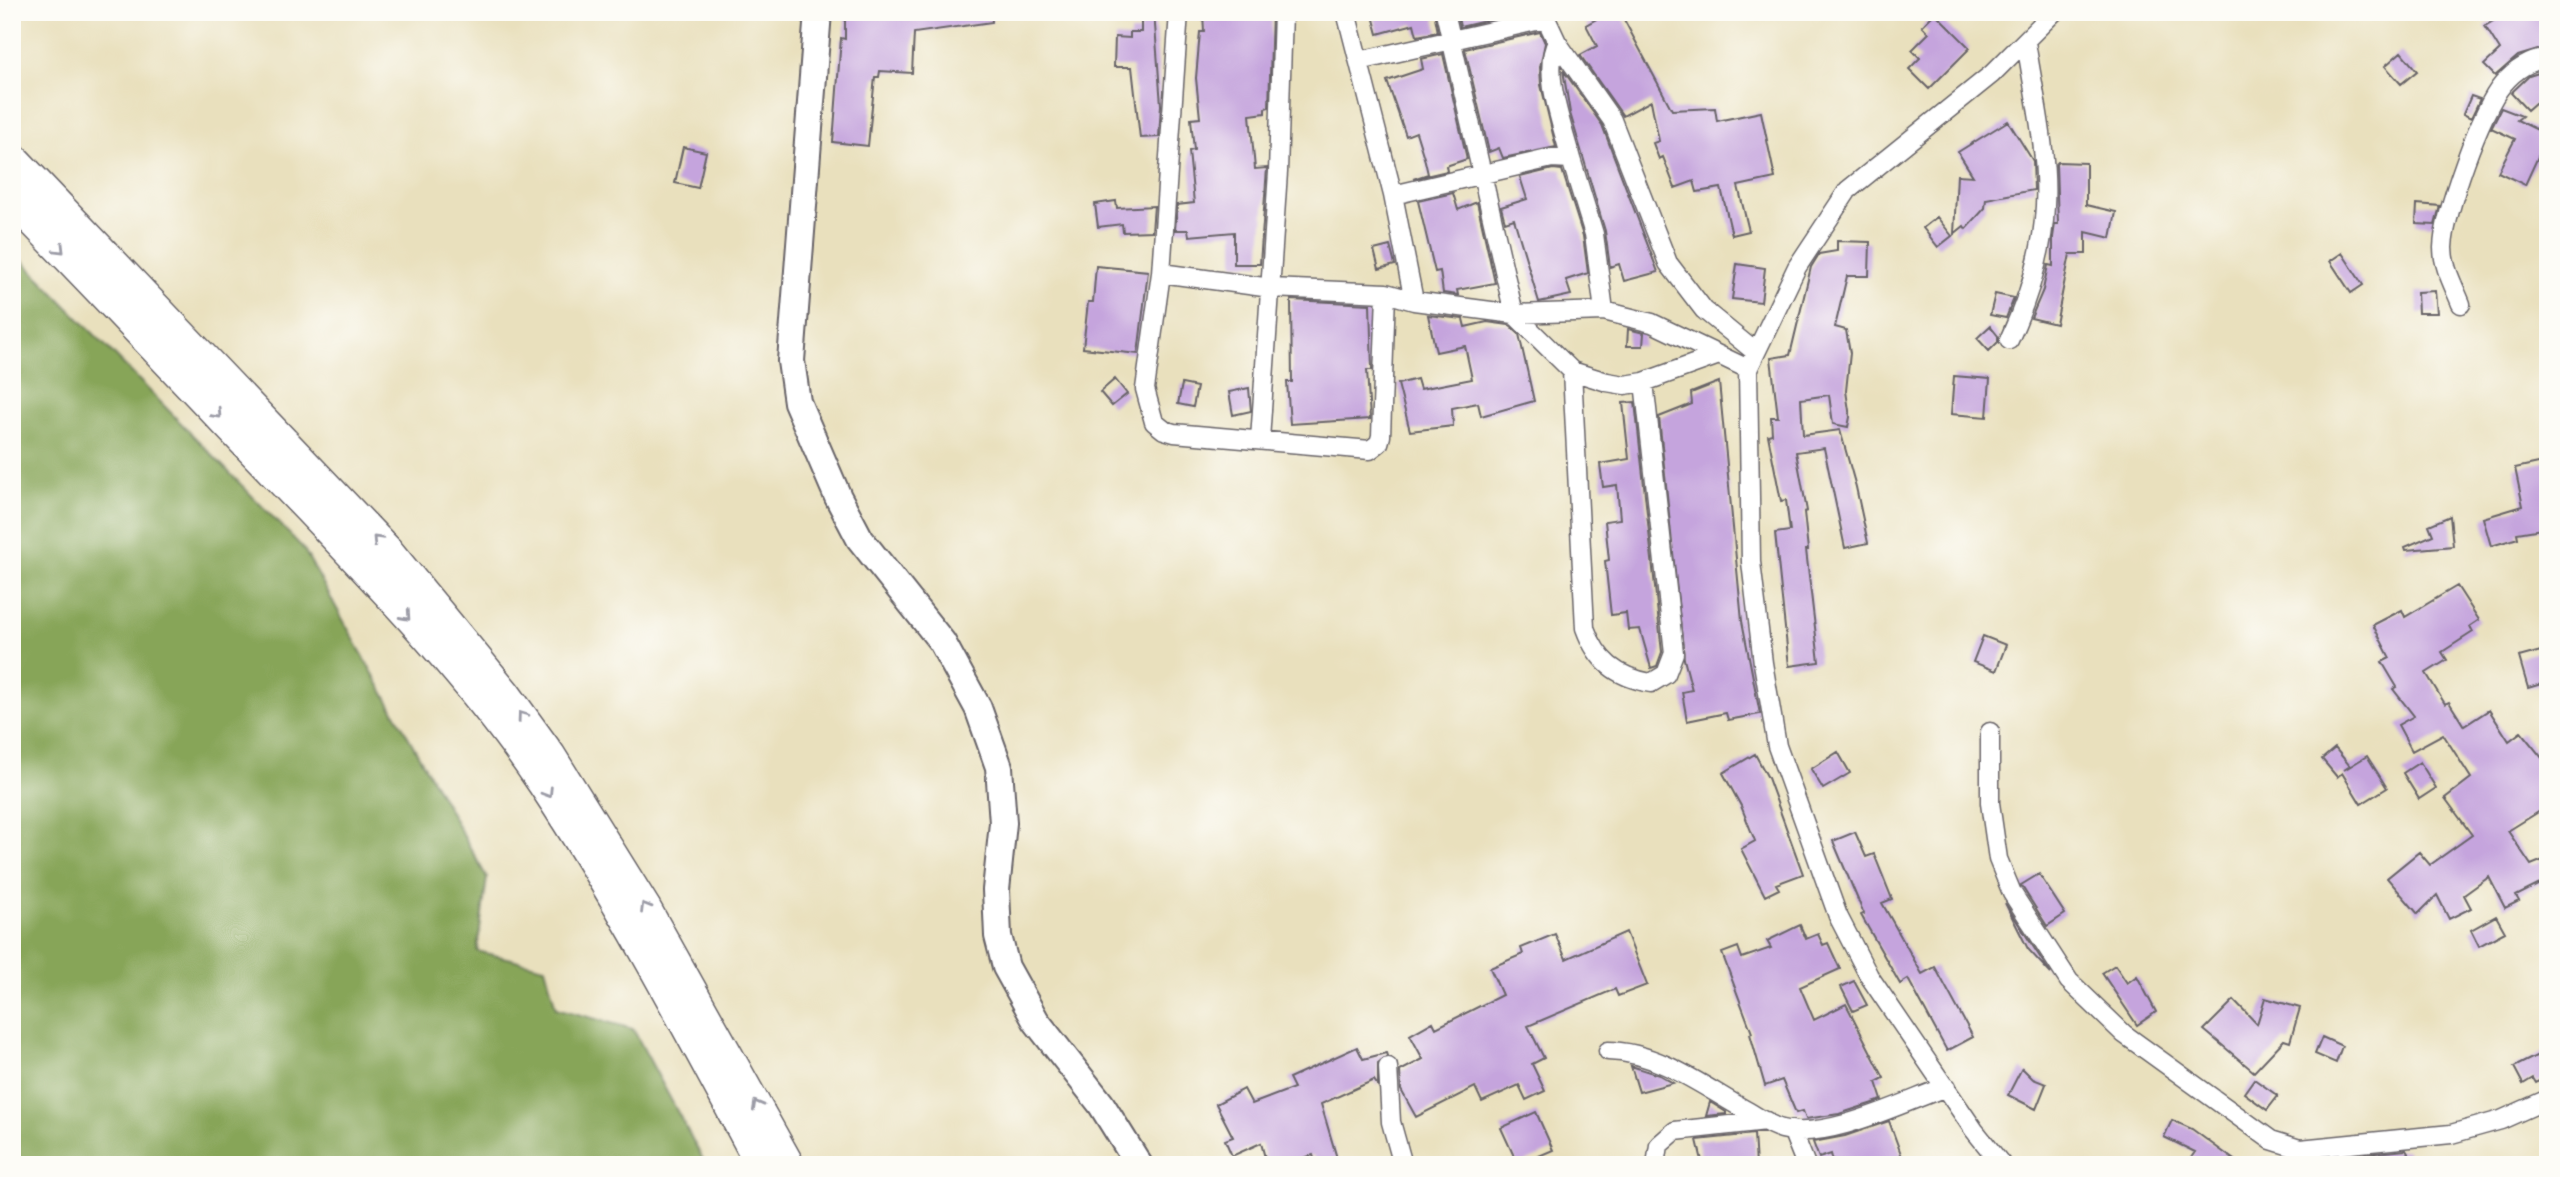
<svg xmlns="http://www.w3.org/2000/svg" width="2560" height="1177" viewBox="0 0 2560 1177" font-family="Vollkorn,serif">
<rect width="100%" height="100%" fill="#fdfcf7"/>
<filter id="ink" filterUnits="userSpaceOnUse"><feTurbulence type="fractalNoise" baseFrequency=".0143" numOctaves="2"/><feDisplacementMap in="SourceGraphic" scale="14" xChannelSelector="R" yChannelSelector="G"/><feConvolveMatrix kernelMatrix="1 2 1 2 8 2 1 2 1" color-interpolation-filters="sRGB"/></filter>
<filter id="wash" filterUnits="userSpaceOnUse"><feTurbulence type="fractalNoise" baseFrequency=".00686" numOctaves="4" result="noise"/><feDisplacementMap in="SourceGraphic" scale="28" xChannelSelector="R" yChannelSelector="G"/><feGaussianBlur stdDeviation="1.57" result="paint"/><feColorMatrix in="noise" values="0 0 0 0 0 0 0 0 0 0 0 0 0 0 0 0 0 1.4 0 .05"/><feComposite in="paint" operator="in"/></filter>
<g filter="url(#wash)">
<rect width="100%" height="100%" fill="#e9e0bd"/>
<!-- forest -->
<path fill="#87a559" stroke="#54644a" stroke-width="2" d="M12 250 303 548 487 878 477 951 545 967 556 1008 633 1029 706 1165H12Z"/>
<g id="blocks">
<!-- building -->
<path fill="#c5a4dd" d="M845 12H991L992 22 914 33 912 73 880 71 879 77H875L868 146 833 142 841 38 845 39Z
M1141 12H1154L1161 105 1159 137 1140 138 1132 67H1114L1115 37 1130 38V32H1141Z
M1203 12H1272L1269 107 1265 108V113L1250 115 1255 169 1267 168 1260 264H1234V232L1189 236 1188 230H1175L1177 205 1194 203 1189 151 1194 150 1191 119 1200 118 1196 78 1200 32H1204Z
M1372 12H1434L1438 32 1417 36 1414 24 1378 34Z
M1457 12H1523L1460 27Z
M1609 12H1620L1672 110 1715 108 1717 121 1761 112 1775 178 1738 186 1749 231 1732 235 1721 188 1697 192 1694 181 1675 188 1663 157 1659 159 1653 143 1659 141 1651 101 1623 116 1580 55 1597 46 1586 25Z
M2508 12H2548V47L2518 56 2495 76 2484 65 2500 50 2485 26Z
M1935 13 1970 48 1929 89 1909 69 1920 58 1912 50 1929 33 1922 26Z
M1540 32 1545 43 1540 67 1541 85 1556 147 1503 158 1499 148 1489 152 1465 49Z
M2401 52 2417 71 2401 84 2385 66Z
M1443 54 1467 159 1446 166 1447 171 1413 179 1428 174 1425 161 1416 132 1406 136 1387 81 1423 69 1421 59Z
M1563 70 1602 125 1658 272 1624 281 1619 264 1610 267 1605 231 1570 113Z
M2548 70V99L2535 103 2527 110 2511 93 2529 76Z
M2471 96 2480 99 2471 118 2463 114Z
M2501 108 2522 116 2517 120 2548 135 2525 185 2498 172 2515 139 2491 128Z
M2008 121 2033 161 2034 190 1986 199 1985 208 1966 229 1964 226 1954 234 1957 175 1973 176 1958 152Z
M683 147 706 152 698 188 675 183Z
M2058 162 2086 163V205L2116 212 2111 238 2086 232V254H2070L2056 324 2031 318 2043 290 2048 265 2053 266V237L2055 224H2058L2056 164Z
M1553 169 1562 170 1583 236 1588 273 1566 280 1571 295 1539 302 1514 219 1505 222 1501 207 1527 199 1520 177Z
M1453 193 1458 210 1477 202 1495 283 1457 290 1458 295 1443 293 1440 271 1435 272 1418 201Z
M1116 201 1117 208 1154 206 1152 231 1123 232 1122 224 1098 227 1095 204Z
M2417 204 2440 206 2435 225 2416 224Z
M1937 217 1952 236 1938 247 1923 228Z
M1837 241 1870 242 1869 276H1847L1835 327 1846 330 1850 353 1846 391 1850 417 1848 427 1833 424 1829 395 1801 399 1803 435 1840 430 1856 487 1868 543 1845 548 1824 448 1796 452 1807 511 1804 512 1808 550H1806L1819 662 1789 666 1775 533 1790 531 1786 500 1781 501 1768 435 1772 434 1771 417H1778L1771 358 1790 355 1811 267 1819 254 1837 251Z
M1390 246 1395 265 1379 269 1374 250Z
M2342 253 2363 285 2351 293 2330 261Z
M1737 264 1765 268 1761 302 1732 299Z
M1096 266 1148 271 1138 354 1083 348 1088 302H1093Z
M2435 291 2437 313H2418L2417 292Z
M1995 294 2014 298 2006 318 1990 315Z
M1291 300 1370 304 1372 370H1367L1370 419 1290 424 1287 382H1292Z
M1428 315 1463 319 1465 327 1487 322 1509 325 1519 334 1534 401 1481 416 1478 403 1452 408 1453 426 1410 431 1398 384 1417 379 1420 389 1472 379 1465 346 1436 352Z
M1990 326 1998 336V342L1989 351 1977 338Z
M1628 329 1644 333 1643 346H1627Z
M1954 376 1990 379 1987 417 1951 414Z
M1115 379 1127 394 1112 406 1100 392Z
M1719 382 1742 621 1760 714 1728 720 1726 713 1687 721 1682 692 1692 690 1684 659 1659 417 1692 404 1691 393Z
M1182 384 1197 387 1193 407 1178 404Z
M1249 388 1251 411 1233 415 1229 392Z
M1635 402 1662 652 1657 666 1651 668 1640 629 1628 630 1626 613 1611 615 1605 561 1609 560 1605 521 1620 519 1617 485 1603 487 1600 464 1629 459 1623 403Z
M2548 461V528L2517 533 2518 538 2491 546 2483 518 2523 506 2515 468Z
M2450 516 2453 546 2406 550 2405 547 2433 535 2429 525Z
M2457 586 2479 620 2470 626 2473 632 2442 652 2447 660 2426 673 2445 704 2449 702 2464 726 2489 710 2509 741 2521 732 2542 758 2548 754V806L2508 831 2531 865 2548 858V880L2516 896 2519 901 2505 908 2489 877 2464 895 2471 908 2449 919 2437 895 2418 914 2387 878 2419 852 2430 865 2472 835 2445 798 2471 778 2443 734 2412 751 2398 725 2414 716 2393 689 2397 687 2382 662 2390 658 2373 625 2402 610 2405 617Z
M1983 636 2006 645 1996 671 1973 662Z
M2548 649V682L2528 688 2519 657Z
M2335 748 2350 766 2344 770 2367 756 2387 788 2361 804 2342 773 2337 777 2322 759Z
M1838 752 1850 773 1823 789 1811 769Z
M1755 754 1768 778 1803 874 1776 884 1779 889 1765 896 1741 849 1755 841 1741 806 1723 773Z
M2420 762 2436 788 2419 799 2403 773Z
M1855 832 1866 857 1874 854 1892 899 1882 903 1922 974 1935 967 1973 1037 1947 1051 1908 979 1900 984 1861 915 1864 914 1833 841Z
M2039 874 2065 914 2047 926 2021 885Z
M2005 903 2051 974 2028 949Z
M2496 916 2505 932 2479 946 2471 930Z
M1800 925 1806 939 1818 934 1823 945 1828 943 1840 969 1800 987 1814 1020 1846 1004 1884 1078 1876 1082 1882 1100 1839 1114 1806 1119 1803 1111 1796 1113 1782 1080 1765 1086 1750 1034 1752 1033 1722 953 1738 947 1742 958 1771 948 1767 941Z
M1626 932 1647 985 1618 996 1615 989 1528 1026 1544 1058 1532 1064 1545 1091 1526 1100 1519 1085 1482 1102 1475 1087 1416 1117 1401 1090 1400 1071 1423 1059 1410 1035 1433 1022 1436 1028 1502 995 1490 968 1523 954 1521 948 1555 934 1566 959Z
M2115 965 2127 983 2137 976 2156 1012 2137 1025 2102 973Z
M1854 981 1867 1005 1853 1011 1841 987Z
M2265 998 2300 1008 2290 1042 2284 1040 2254 1072 2204 1030 2234 1000 2257 1024Z
M2322 1037 2342 1046 2336 1063 2315 1054Z
M1357 1047 1363 1059 1386 1053 1387 1056 1378 1063V1086L1374 1080 1321 1104 1339 1165H1316L1313 1155 1280 1165H1267L1261 1143 1232 1156 1225 1140 1233 1137 1216 1104 1244 1089 1252 1104 1294 1088 1289 1078Z
M2548 1050V1077L2536 1083 2533 1078 2523 1084 2514 1067Z
M1631 1066 1659 1075 1673 1083 1639 1092Z
M2022 1068 2033 1079 2046 1084 2036 1109 2008 1095Z
M2254 1079 2278 1096 2267 1110 2244 1093Z
M1710 1102 1726 1112V1114L1706 1116Z
M1536 1112 1553 1150 1518 1165 1501 1128Z
M2172 1120 2192 1129 2241 1165H2186L2195 1152 2164 1137Z
M1889 1121 1905 1165H1834L1831 1154 1819 1158 1813 1142 1845 1136Z
M1754 1134 1756 1165H1703L1697 1140Z
M2406 1150 2415 1165H2380L2377 1159 2364 1154Z"/>
</g>
</g>
<g filter="url(#ink)">
<use href="#blocks" fill-opacity="0" stroke="#686468" stroke-width="2"/>
<g fill="none" stroke-linecap="round" stroke-linejoin="round">
<defs>
<path id="minor" d="M1179 12 1161 273 1145 389 1154 422 1164 430 1174 433 1370 450 1379 443 1381 436 1386 293
M1346 12 1393 195 1414 301
M1445 12 1514 314 1572 371 1607 382 1625 385 1644 382 1716 356
M1543 12 1557 42 1612 120 1668 263 1704 310 1754 351
M1557 42C1541 71 1563 127 1571 159
M1359 61 1545 19
M1393 195 1552 158 1571 159 1594 234 1604 311
M1161 273 1271 288 1386 293 1414 301 1514 314 1604 311 1652 323 1748 369
M2461 304C2454 286 2443 267 2443 248 2444 214 2481 109 2503 84 2516 69 2529 61 2548 58
M2009 340C2028 299 2043 252 2045 206 2048 152 2034 95 2026 42
M1572 371 1585 628C1597 661 1616 677 1651 683L1666 674 1674 653 1644 382
M1260 440 1278 172 1283 12
M1990 732V803L1998 859 2012 893 2069 981 2124 1034 2271 1140 2300 1149 2451 1134 2501 1120 2548 1099
M1608 1051C1660 1052 1705 1088 1749 1112 1759 1118 1770 1126 1782 1129 1826 1141 1904 1102 1946 1087
M1388 1067 1391 1122 1403 1165
M1792 1130 1806 1165
M1656 1165 1659 1145 1675 1131 1766 1121
M2002 1165 1974 1130 1869 976 1838 916 1777 746 1763 663 1751 562 1748 369 1797 267 1848 190 1992 74 2054 12"/>
<path id="secondary" d="M818 12 791 361 797 402 838 497 860 539 942 642 978 708 999 767 1003 823 996 890 998 936 1006 967 1036 1021 1101 1104 1139 1165"/>
<path id="trunk" d="M12 157 388 551 505 693 550 755 646 909 789 1165
M12 200C101 290 186 382 273 472 367 571 467 671 543 784 624 906 692 1036 761 1165"/>
</defs>
<!-- minor casing -->
<use href="#minor" stroke="#686468" stroke-width="21"/>
<!-- secondary casing -->
<use href="#secondary" stroke="#686468" stroke-width="30"/>
<!-- trunk casing -->
<use href="#trunk" stroke="#686468" stroke-width="33"/>
<!-- minor -->
<use href="#minor" stroke="#fff" stroke-width="18"/>
<!-- secondary -->
<use href="#secondary" stroke="#fff" stroke-width="26"/>
<!-- trunk -->
<use href="#trunk" stroke="#fff" stroke-width="30"/>
</g>
<!-- one-way arrows -->
<defs><path id="oneway-chevron" d="M-2-3.5L2.5 0L-2 3.5" fill="none" stroke-width="1.6" stroke-linecap="round" stroke-linejoin="round" transform="scale(1.75)"/></defs>
<g stroke="#9c9ca7">
<use href="#oneway-chevron" transform="translate(60 249) rotate(45)"/>
<use href="#oneway-chevron" transform="translate(217 414) rotate(47)"/>
<use href="#oneway-chevron" transform="translate(377 540) rotate(-133)"/>
<use href="#oneway-chevron" transform="translate(406 616) rotate(48)"/>
<use href="#oneway-chevron" transform="translate(522 716) rotate(-126)"/>
<use href="#oneway-chevron" transform="translate(548 793) rotate(58)"/>
<use href="#oneway-chevron" transform="translate(645 907) rotate(-121)"/>
<use href="#oneway-chevron" transform="translate(757 1105) rotate(-119)"/>
</g>
</g>
<!-- margin -->
<rect width="2560" height="1177" fill="none" stroke="#fdfcf7" stroke-width="42"/>
</svg>
